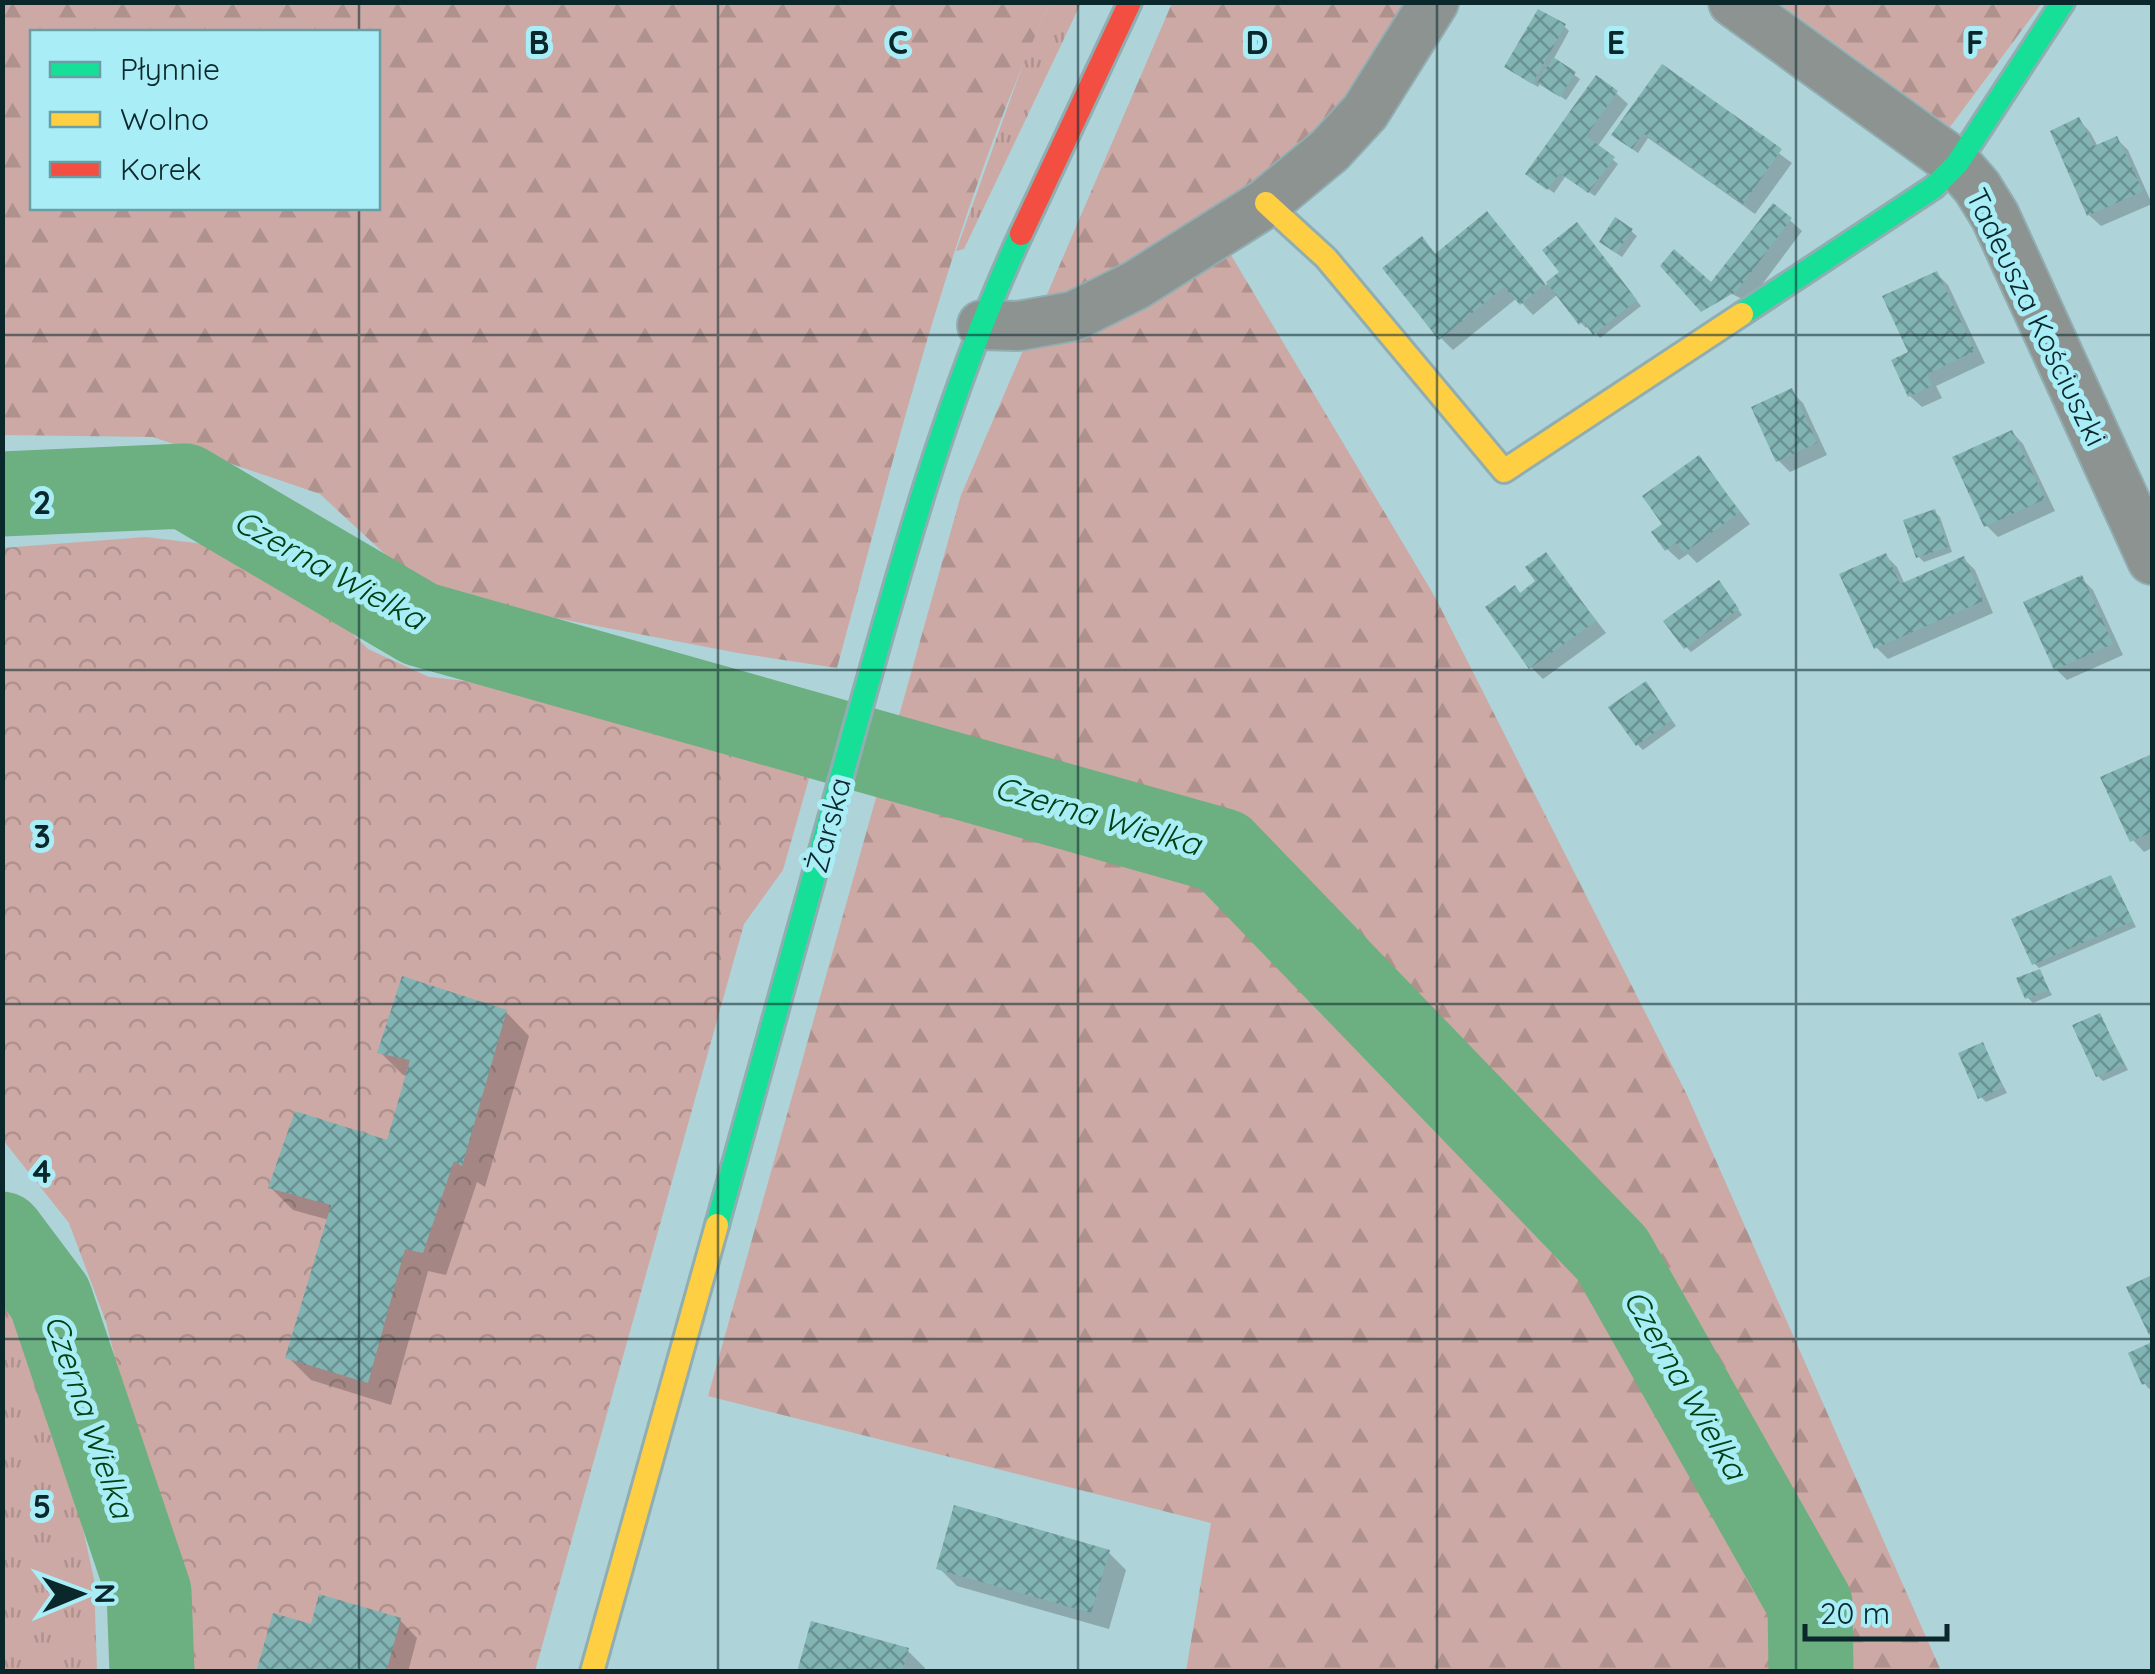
<svg xmlns="http://www.w3.org/2000/svg" width="2155" height="1674" viewBox="0 0 2155 1674" font-family="Quicksand,sans-serif">
<defs>
<pattern id="grass-tufts" width="24" height="20" patternUnits="userSpaceOnUse" patternTransform="scale(2.5)"><rect width="24" height="20" fill="#cda9a5"/><path d="M3 7l-1-3M5 7V3M7 7l1-3M15 17l-1-3M17 17v-4M19 17l1-3" fill="none" stroke="#af918e"/></pattern>
<pattern id="forest-firs" width="22" height="20" patternUnits="userSpaceOnUse" patternTransform="scale(2.5)"><rect width="22" height="20" fill="#cda9a5"/><path d="M5 1l3.5 6h-7zM16 11l3.5 6h-7z" fill="#af918e"/></pattern>
<pattern id="park-crowns" width="20" height="18" patternUnits="userSpaceOnUse" patternTransform="scale(2.5)"><rect width="20" height="18" fill="#cda9a5"/><path d="M2 6a3 3 0 1 1 6 0M12 15a3 3 0 1 1 6 0" fill="none" stroke="#af918e"/></pattern>
<pattern id="building-cross-hatch" width="8" height="8" patternUnits="userSpaceOnUse" patternTransform="scale(2.5)"><rect width="8" height="8" fill="#83b4b4"/><path d="M0 0l8 8M0 8l8-8" fill="none" stroke="#699293"/></pattern>
</defs>
<rect width="100%" height="100%" fill="#aed3d8"/>
<!-- grass -->
<path fill="url(#grass-tufts)" d="M1050 3H1081L964 249 956 251 1027 53Z
M3 1253 43 1347 94 1579 97 1671H3Z"/>
<!-- forest -->
<path fill="url(#forest-firs)" fill-rule="evenodd" d="M3 2 1050 3C954 211 897 447 837 668L738 653 419 592 400 568 320 494 153 437 3 435ZM32 32H378V208H32Z
M1172 3H1417L1377 64 1222 240 1435 597 1687 1095 1941 1671H1186L1211 1523 708 1396 961 495Z
M1779 3H2042L1950 127Z"/>
<!-- park -->
<path fill="url(#park-crowns)" d="M146 537 220 546 302 585 368 649 429 677 521 687 662 725 814 761 783 870 744 924 535 1671H180L156 1522 106 1322 69 1223 3 1140 2 548Z"/>
<!-- shadow -->
<path fill="#0003" d="M1564 26 1569 31 1553 60 1580 79 1566 100 1540 83 1538 87 1513 72Z
M1662 67 1792 163 1755 214 1648 138 1638 153 1619 140Z
M1616 93 1628 104 1597 147 1618 164 1595 196 1565 177 1554 193 1534 179Z
M2079 120 2090 132 2098 147 2117 139 2128 150 2152 204 2101 226 2089 215Z
M1774 206 1802 231 1749 302 1712 285Z
M1498 225 1546 285 1563 273 1582 231 1641 306 1600 338 1589 325 1586 328 1581 323 1558 294 1533 315 1517 298 1453 350 1441 338 1422 239 1437 255Z
M1631 231 1637 236 1622 257 1607 247Z
M1937 274 1948 285 1985 363 1936 386 1942 398 1922 407 1910 396 1911 353Z
M1791 391 1803 403 1827 455 1790 472 1778 460Z
M2012 432 2023 444 2055 511 1998 537 1986 525Z
M1699 458 1750 524 1697 563 1688 554 1679 560 1667 549 1665 525Z
M1934 512 1940 517 1952 552 1924 562 1919 557Z
M1546 555 1606 633 1543 679 1531 667 1521 595 1539 582Z
M1886 556 1897 567 1905 585 1964 559 1975 570 1993 613 1888 659 1876 647Z
M2081 578 2093 590 2123 655 2067 680 2056 669Z
M1723 589 1742 615 1691 652 1686 647Z
M1650 689 1676 726 1643 750 1638 745Z
M2152 757V848L2144 852 2133 840 2104 778Z
M2111 878 2136 927 2039 968 2034 963Z
M2039 972 2052 995 2033 1003 2028 998Z
M506 1012 529 1036 485 1187 477 1182 446 1275 428 1271 391 1405 311 1380 288 1357 329 1220 293 1210 270 1187 389 1143 408 1076 403 1075 380 1052Z
M2100 1016 2128 1070 2103 1081 2098 1076Z
M1982 1045 2007 1093 1986 1102 1981 1097Z
M2151 1345 2152 1387 2149 1389 2144 1383Z
M1108 1552 1126 1570 1109 1629 957 1586 939 1568Z
M400 1620 417 1638 408 1672H259L312 1627Z
M907 1650 925 1668 924 1672H800Z"/>
<g fill="none" stroke-linecap="round" stroke-linejoin="round">
<!-- river -->
<path stroke="#6caf80" stroke-width="85" d="M2 494 185 486 420 624 1223 851 1612 1254 1810 1604 1811 1672
M2 1234 50 1298 149 1592 152 1672"/>
</g>
<!-- building -->
<path fill="url(#building-cross-hatch)" d="M1538 9 1566 24 1532 84 1504 67Z
M1553 57 1576 72 1560 97 1537 83Z
M1662 64 1782 149 1743 204 1643 133 1632 149 1611 135Z
M1596 75 1618 91 1586 136 1615 157 1588 193 1560 173 1547 190 1525 174Z
M2079 117 2094 146 2117 136 2143 191 2087 216 2050 131Z
M1773 203 1792 218 1737 291 1701 312 1660 266 1674 249 1711 282Z
M1487 211 1545 284 1520 305 1504 287 1439 340 1382 268 1422 236 1435 254Z
M1615 217 1633 229 1616 253 1599 242Z
M1577 222 1637 300 1593 335 1583 321 1579 325 1546 282 1559 272 1542 250Z
M1937 271 1975 351 1927 374 1932 386 1908 397 1891 360 1908 352 1882 296Z
M1792 388 1817 443 1776 462 1751 407Z
M2012 430 2045 499 1984 527 1952 457Z
M1699 455 1740 512 1684 553 1676 543 1665 551 1651 532 1662 524 1642 496Z
M1935 509 1948 547 1916 558 1903 520Z
M1546 552 1596 621 1529 669 1485 607 1515 585 1520 593 1535 581 1525 567Z
M1886 553 1900 584 1964 556 1983 601 1874 649 1839 574Z
M2082 575 2113 644 2054 670 2023 602Z
M1719 580 1739 609 1684 649 1663 621Z
M1646 681 1672 720 1636 746 1608 707Z
M2152 754V832L2130 842 2100 777Z
M2111 875 2133 921 2032 965 2011 919Z
M2040 969 2049 990 2025 999 2016 978Z
M402 976 507 1010 462 1166 454 1161 423 1253 405 1249 368 1383 285 1358 331 1205 268 1188 295 1111 387 1140 410 1060 377 1053Z
M2100 1013 2124 1065 2096 1077 2072 1025Z
M1983 1042 2003 1087 1978 1099 1958 1053Z
M2152 1275V1334L2149 1335 2126 1287Z
M2152 1342V1380L2142 1385 2128 1353Z
M954 1505 1110 1550 1091 1613 936 1569Z
M319 1594 401 1618 386 1672H256L273 1613 311 1624Z
M811 1621 909 1648 902 1672H797Z"/>
<g fill="none" stroke-linecap="round" stroke-linejoin="round">
<defs>
<path id="street" d="M1733 2 1957 164 1977 187 1995 216 2152 560
M982 325 1018 326 1074 316 1136 285 1266 203 1330 150 1365 112 1434 2"/>
<path id="fast" d="M1742 314 1934 187 1957 164 2063 2
M717 1225C763 1057 810 889 857 721 903 557 949 389 1021 234"/>
<path id="slow" d="M1266 203 1326 258 1504 471 1742 314
M592 1672 717 1225"/>
<path id="jam" d="M1021 234 1130 2"/>
</defs>
<!-- street casing -->
<use href="#street" stroke="#90aeb2" stroke-width="52"/>
<!-- fast casing -->
<use href="#fast" stroke="#90aeb2" stroke-width="28"/>
<!-- slow casing -->
<use href="#slow" stroke="#90aeb2" stroke-width="28"/>
<!-- jam casing -->
<use href="#jam" stroke="#90aeb2" stroke-width="28"/>
<!-- street -->
<use href="#street" stroke="#8c9390" stroke-width="48"/>
<!-- fast -->
<use href="#fast" stroke="#16e098" stroke-width="22"/>
<!-- slow -->
<use href="#slow" stroke="#ffcf43" stroke-width="22"/>
<!-- jam -->
<use href="#jam" stroke="#f24e42" stroke-width="22"/>
</g>
<!-- grid -->
<path fill="none" stroke="#0a272b" stroke-width="2.5" stroke-opacity="0.55" d="M359 2V32M718 2V1672M1078 2V1672M1437 2V1672M1796 2V1672M359 208V1672M2 335H2152M2 670H2152M2 1004H2152M2 1339H2152"/>
<g text-anchor="middle" dominant-baseline="central" stroke-width="10" stroke-linejoin="round" paint-order="stroke">
<!-- street labels -->
<g font-size="30" fill="#0a272b" stroke="#a9eef7">
<text transform="translate(2037 317) rotate(64)">Tadeusza Kościuszki</text>
<text transform="translate(828 825) rotate(-75)">Żarska</text>
</g>
<!-- water labels -->
<g font-size="32" font-style="italic" fill="#014012" stroke="#a9eef7">
<text transform="translate(330 569) rotate(29)">Czerna Wielka</text>
<text transform="translate(1098 815) rotate(16)">Czerna Wielka</text>
<text transform="translate(1686 1384) rotate(60)">Czerna Wielka</text>
<text transform="translate(90 1416) rotate(71)">Czerna Wielka</text>
</g>
</g>
<g font-size="32" text-anchor="middle" font-weight="bold" fill="#0a272b" stroke="#a9eef7" stroke-width="10" stroke-linejoin="round" paint-order="stroke">
<text x="539" y="54">B</text>
<text x="898" y="54">C</text>
<text x="1257" y="54">D</text>
<text x="1616" y="54">E</text>
<text x="1975" y="54">F</text>
<text x="42" y="514">2</text>
<text x="42" y="848">3</text>
<text x="42" y="1183">4</text>
<text x="42" y="1518">5</text>
</g>
<!-- border -->
<rect width="2155" height="1674" fill="none" stroke="#0a272b" stroke-width="10"/>
<!-- legend -->
<rect x="30" y="30" width="350" height="180" fill="#a9eef7" stroke="#699ea5" stroke-width="2.5"/>
<rect x="50" y="62" width="50" height="15" fill="#16e098" stroke="#699ea5" stroke-width="2.5"/>
<text x="120" y="80" font-size="30" fill="#0a272b">Płynnie</text>
<rect x="50" y="112" width="50" height="15" fill="#ffcf43" stroke="#699ea5" stroke-width="2.5"/>
<text x="120" y="130" font-size="30" fill="#0a272b">Wolno</text>
<rect x="50" y="162" width="50" height="15" fill="#f24e42" stroke="#699ea5" stroke-width="2.5"/>
<text x="120" y="180" font-size="30" fill="#0a272b">Korek</text>
<!-- north arrow -->
<g transform="translate(80 1594) rotate(89)" stroke="#a9eef7" stroke-width="8" paint-order="stroke">
<path d="M0-8L18 38L0 25L-18 38Z" fill="#0a272b"/>
<text y="-15" font-size="28" font-weight="bold" text-anchor="middle" fill="#0a272b">N</text>
</g>
<!-- scale -->
<path d="M1805 1624v15h142v-15" fill="none" stroke="#0a272b" stroke-width="5"/>
<text x="1820" y="1624" font-size="30" fill="#0a272b" stroke="#a9eef7" stroke-width="8" paint-order="stroke">20 m</text>
</svg>
